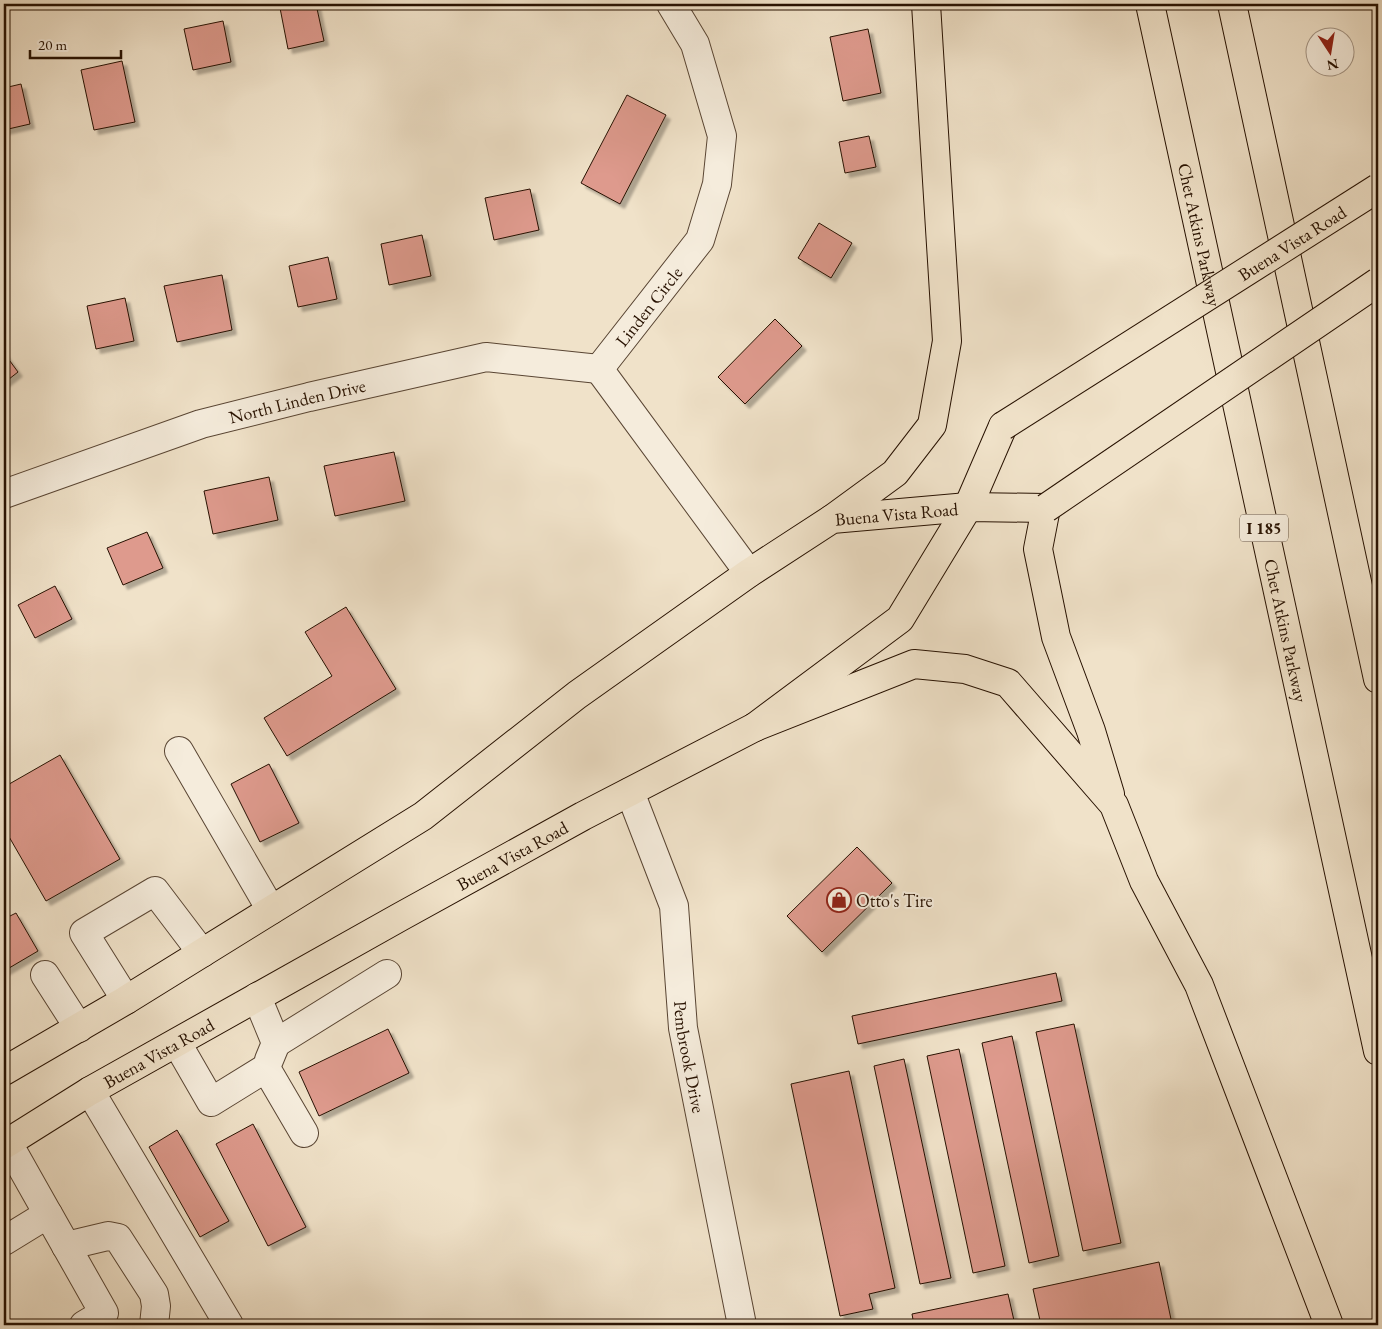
<svg xmlns="http://www.w3.org/2000/svg" width="1382" height="1329" viewBox="0 0 1382 1329" font-family="'EB Garamond',serif">
<defs>
<filter id="shadow"><feDropShadow dx="4.5" dy="4.5" stdDeviation="1" flood-color="#0004"/></filter>
</defs>
<rect width="100%" height="100%" fill="#f0e2c9"/>
<filter id="stains"><feTurbulence type="fractalNoise" baseFrequency=".004" numOctaves="4"/><feColorMatrix values="0 0 0 0 .2 0 0 0 0 .09 0 0 0 0 .02 0 0 0 .5 -.17"/></filter>
<radialGradient id="worn" r=".72"><stop offset=".6" stop-color="#630" stop-opacity="0"/><stop offset="1" stop-color="#630" stop-opacity=".3"/></radialGradient>
<!-- building -->
<path fill="#de9a8d" stroke="#271101" filter="url(#shadow)" d="M298 4H316L324 41 288 49 280 8Z
M223 21 231 62 193 70 184 29Z
M868 29 881 93 843 101 830 37Z
M122 61 135 122 94 130 81 70Z
M21 84 30 124 4 130V88Z
M627 95 666 115 620 204 581 183Z
M869 136 876 167 845 173 839 142Z
M530 189 539 230 494 240 485 198Z
M819 223 852 243 831 278 798 258Z
M422 235 431 276 389 285 381 244Z
M328 257 337 299 298 307 289 266Z
M222 275 232 330 177 342 164 286Z
M125 298 134 341 96 349 87 306Z
M775 319 802 346 745 404 718 377Z
M4 353 18 372 4 383Z
M394 452 405 501 335 516 324 466Z
M269 477 278 520 213 534 204 491Z
M147 532 163 568 123 585 107 548Z
M55 586 72 619 35 638 18 605Z
M346 607 396 689 287 756 264 718 332 676 305 632Z
M60 755 120 859 46 901 4 828V787Z
M269 764 299 823 260 842 231 784Z
M857 847 892 883 822 952 787 916Z
M16 913 38 951 4 971V919Z
M1056 973 1062 1001 858 1044 852 1016Z
M1074 1024 1121 1243 1083 1251 1036 1032Z
M388 1029 409 1073 319 1116 299 1072Z
M1012 1036 1059 1256 1029 1263 982 1043Z
M959 1049 1005 1266 973 1273 927 1056Z
M904 1059 951 1278 920 1284 874 1066Z
M849 1071 895 1288 869 1294 873 1309 840 1316 791 1084Z
M253 1124 306 1227 268 1246 216 1144Z
M177 1130 229 1221 200 1237 149 1147Z
M1159 1262 1172 1324 1041 1325 1033 1289Z
M1008 1294 1015 1325H914L912 1314Z"/>
<g fill="none" stroke-linecap="round" stroke-linejoin="round">
<defs>
<g id="minor">
<path id="s1" d="M599 369 700 240 717 184 722 136 695 44 671 4"/>
<path d="M599 369 749 573"/>
<path id="s2" d="M4 494 201 424 309 397 486 357 599 369"/>
<path d="M179 751 271 910"/>
<path id="s3" d="M630 792 674 906 683 1028 742 1325"/>
<path d="M45 975 79 1028"/>
<path d="M257 997 276 1043 269 1060"/>
<path d="M126 1000 84 933 155 891 202 953"/>
<path d="M177 1043 211 1102 266 1068 304 1133"/>
<path d="M276 1043 387 974"/>
<path d="M90 1091 229 1325"/>
<path d="M8 1143 48 1214"/>
<path d="M4 1241 48 1214 104 1313 84 1325"/>
<path d="M66 1246 108 1236 118 1238 154 1294 156 1306 154 1325"/>
</g>
<g id="major">
<path id="s4" d="M4 1071 126 1000 423 816 577 695 749 573 832 519 968 507 1046 508"/>
<path id="s5" d="M4 1145 90 1091 400 917 583 816 755 727 900 619 968 507 1003 426"/>
</g>
<g id="highway">
<path id="s6" d="M1150 4 1378 1051"/>
<path d="M1232 4 1378 679"/>
<path d="M1046 508 1038 549 1056 637 1091 731 1110 794"/>
<path d="M832 519 895 473 932 425 947 341 926 4"/>
<path d="M755 727 914 664 965 669 1008 683 1114 805 1144 881 1199 985 1329 1325"/>
</g>
</defs>
<!-- minor casing -->
<use href="#minor" stroke="#594533" stroke-width="30"/>
<!-- major casing -->
<use href="#major" stroke="#271101" stroke-width="30"/>
<!-- highway casing -->
<use href="#highway" stroke="#271101" stroke-width="30"/>
<!-- minor -->
<use href="#minor" stroke="#f5ecdc" stroke-width="28"/>
<!-- major -->
<use href="#major" stroke="#f0e2c9" stroke-width="28"/>
<!-- highway -->
<use href="#highway" stroke="#f0e2c9" stroke-width="28"/>
<defs>
<g id="major-bridge">
<path id="s7" d="M1003 426 1378 188"/>
<path d="M1046 508 1378 282"/>
</g>
</defs>
<!-- major-bridge casing -->
<use href="#major-bridge" stroke="#271101" stroke-width="30" stroke-linecap="butt"/>
<!-- major-bridge -->
<use href="#major-bridge" stroke="#f0e2c9" stroke-width="28"/>
</g>
<!-- icons -->
<defs>
<symbol id="shop-ring" viewBox="-11 -11 22 22"><circle r="9.5" fill="#f5ecdc" stroke="#8f2418" stroke-width="1.5"/><path d="M-5-2.5h2.3a2.7 3.5 0 0 1 5.4 0H5L5.5 6h-11ZM-1.5-2.5h3a1.5 2.3 0 0 0-3 0Z" fill="#8f2418"/></symbol>
</defs>
<g fill-rule="evenodd">
<use href="#shop-ring" x="825" y="886" width="28" height="28"/>
</g>
<g text-anchor="middle" dominant-baseline="central" stroke-width="4" stroke-linejoin="round" paint-order="stroke">
<!-- shield labels -->
<rect fill="#f5ecdc" stroke="#655343" stroke-width="1" x="1240" y="514.5" width="48" height="27" rx="4"/>
<g font-size="16" font-weight="bold" fill="#271101">
<text x="1264" y="528">I 185</text>
</g>
<!-- street labels -->
<g font-size="18" fill="#271101" stroke="#f5ecdc">
<text stroke="none"><textPath href="#s6" startOffset="236">Chet Atkins Parkway</textPath></text>
<text stroke="none"><textPath href="#s7" startOffset="342">Buena Vista Road</textPath></text>
<text stroke="none"><textPath href="#s1" startOffset="80">Linden Circle</textPath></text>
<text stroke="none"><textPath href="#s2" startOffset="308">North Linden Drive</textPath></text>
<text stroke="none"><textPath href="#s4" startOffset="1061">Buena Vista Road</textPath></text>
<text stroke="none"><textPath href="#s6" startOffset="641">Chet Atkins Parkway</textPath></text>
<text stroke="none"><textPath href="#s5" startOffset="585">Buena Vista Road</textPath></text>
<text stroke="none"><textPath href="#s5" startOffset="180">Buena Vista Road</textPath></text>
<text stroke="none"><textPath href="#s3" startOffset="274">Pembrook Drive</textPath></text>
</g>
<!-- poi labels -->
<g font-size="18" fill="#271101" stroke="#f5ecdc" text-anchor="start">
<text x="856" y="900">Otto's Tire</text>
</g>
</g>
<!-- margin -->
<rect width="1382" height="1329" fill="none" stroke="#f0e2c9" stroke-width="20"/>
<rect x="5" y="5" width="1372" height="1319" fill="none" stroke="#271101" stroke-width="2.5"/>
<rect x="10" y="10" width="1362" height="1309" fill="none" stroke="#271101"/>
<!-- north arrow -->
<g transform="translate(1330 52) rotate(168)"><circle r="24" fill="#f5ecdc" stroke="#a39484"/>
<path d="M0-4L9 19L0 12L-9 19Z" fill="#8f2418"/>
<text y="-8" font-size="14" font-weight="bold" text-anchor="middle" fill="#271101">N</text>
</g>
<!-- scale -->
<path d="M30 50v8h91v-8" fill="none" stroke="#271101" stroke-width="2.5"/>
<text x="38" y="50" font-size="15" fill="#271101" stroke="#f5ecdc" stroke-width="4" paint-order="stroke">20 m</text>
<rect width="100%" height="100%" filter="url(#stains)"/>
<rect width="100%" height="100%" fill="url(#worn)"/>
</svg>
